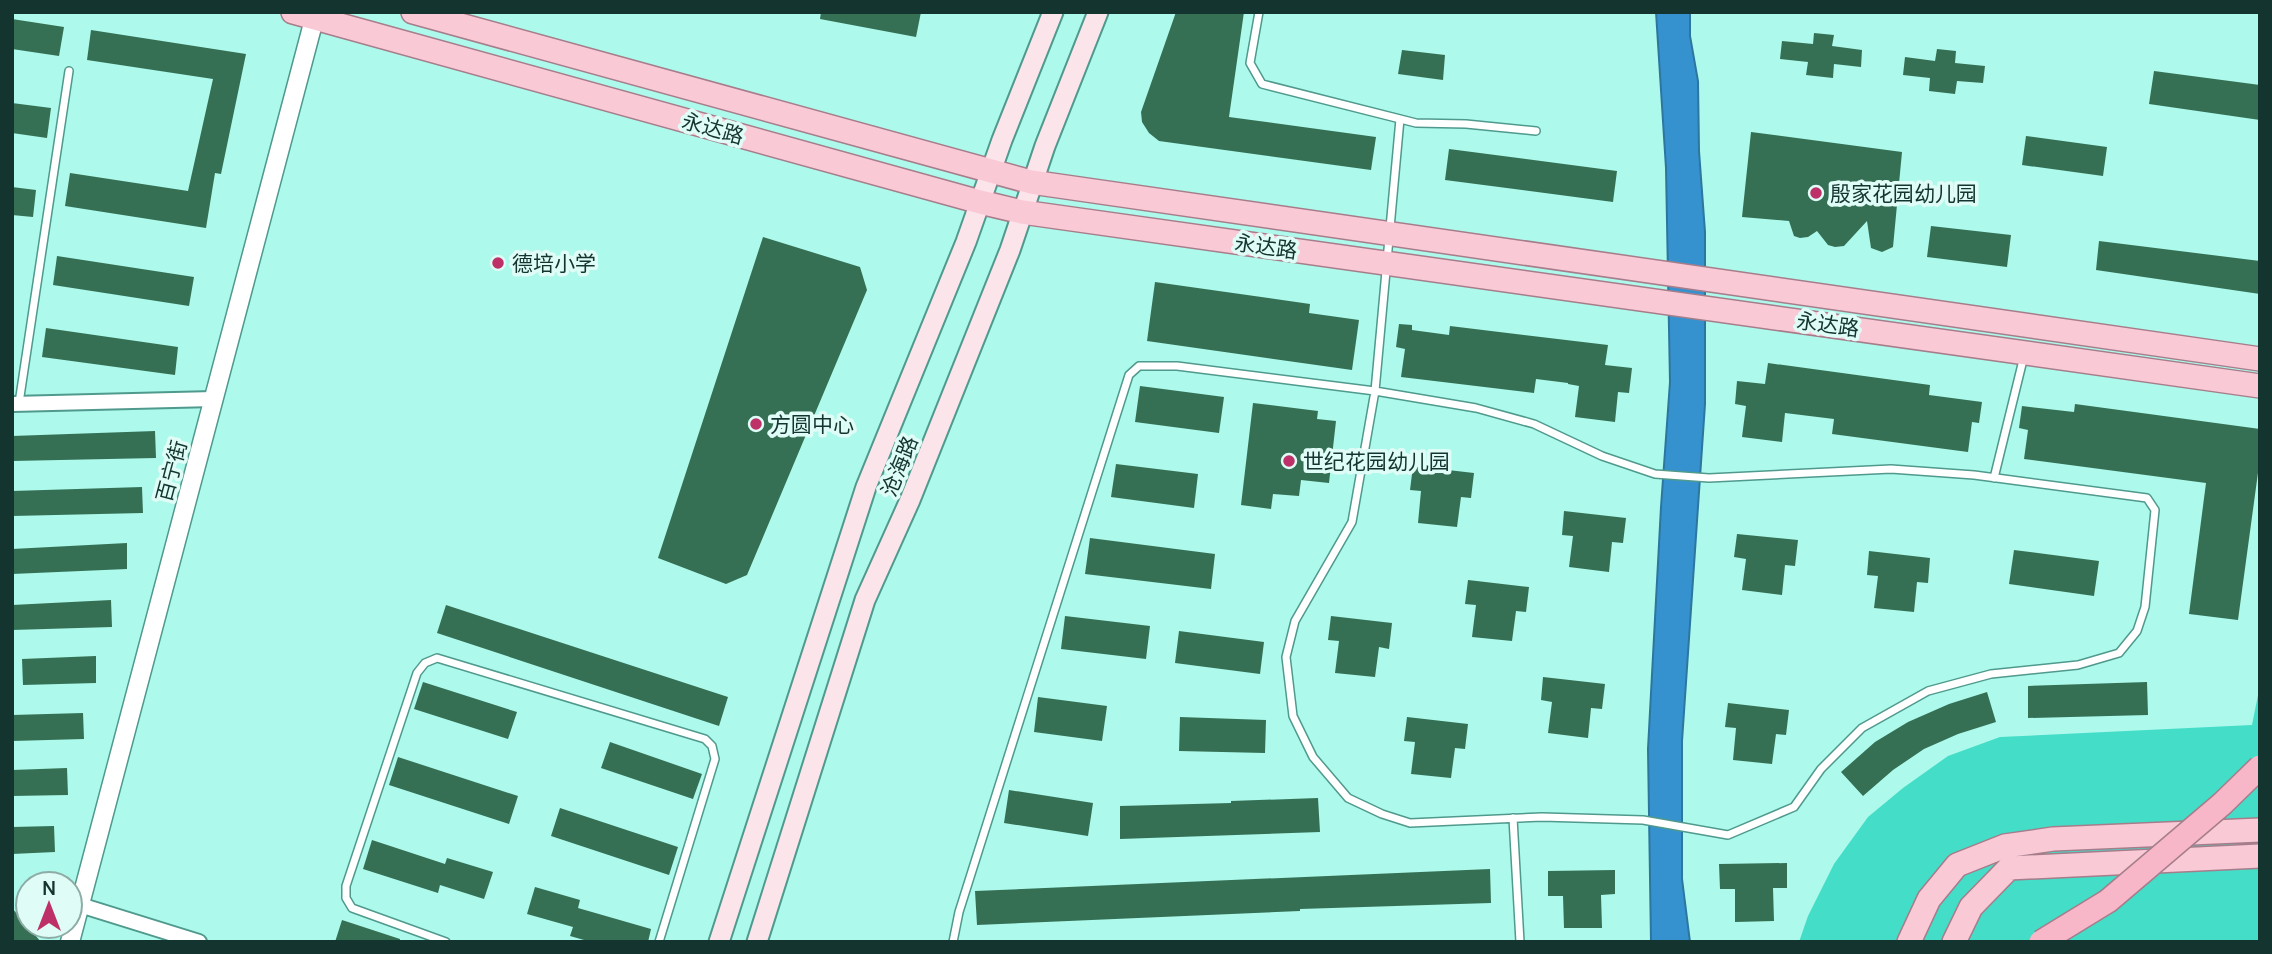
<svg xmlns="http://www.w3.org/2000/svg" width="2272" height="954" viewBox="0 0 2272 954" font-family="Manrope,'Noto Sans SC',sans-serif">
<rect width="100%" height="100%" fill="#adf9eb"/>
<!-- green -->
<path fill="#43ddc8" d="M2260 685V942H1799L1808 916 1834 864 1868 817 1903 788 1948 756 2000 737 2252 725Z"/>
<!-- water -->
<path fill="#3692cf" stroke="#2c769f" stroke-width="2" d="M1656 12H1690V36L1698 81 1699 151 1705 232V404L1682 741V879L1690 942H1651L1648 749 1661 507 1670 382 1666 168Z"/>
<!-- building -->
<path fill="#357055" d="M821 12H921L916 37 820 19Z
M1176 12H1244L1229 117 1376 137 1371 170 1159 141 1149 133 1142 122 1141 112Z
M12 19 64 27 59 56 12 49Z
M91 30 246 54 221 174 215 173 206 228 65 206 70 173 188 191 213 79 87 60Z
M1814 33 1834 35 1832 46 1862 50 1861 67 1834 64 1833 78 1806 75 1808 62 1780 59 1782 41 1813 44Z
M1937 49 1956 51 1955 63 1985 66 1983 83 1957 81 1955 94 1929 91 1930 78 1903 75 1905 57 1935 61Z
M1402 50 1445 55 1443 80 1398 74Z
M2154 71 2260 85V120L2149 104Z
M12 103 51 108 47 138 12 133Z
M1751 132 1902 152 1893 247 1882 252 1871 248 1867 221 1844 246 1835 247 1828 245 1817 231 1808 237 1800 238 1794 236 1789 221 1742 217Z
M2026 136 2107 147 2103 176 2022 165Z
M1449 149 1617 171 1613 202 1445 180Z
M12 187 36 190 33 217 12 215Z
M1931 226 2011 235 2007 267 1927 257Z
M763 237 860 267 867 290 747 575 726 584 658 558Z
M2099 241 2260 261V294L2096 270Z
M57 256 194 277 189 306 53 285Z
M1155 282 1310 304 1309 313 1359 320 1352 370 1147 341Z
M1399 324 1412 325V330L1449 335 1450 326 1608 345 1605 365 1632 368 1629 393 1618 392 1615 422 1575 417 1579 386 1568 384V383L1536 379 1534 393 1401 377 1405 349 1396 347Z
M46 328 178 347 175 375 42 357Z
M1768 363 1930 385 1929 395 1982 402 1979 423 1972 422 1968 452 1832 434 1834 419 1785 413 1782 442 1742 437 1746 406 1735 404 1737 381 1765 384Z
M1140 386 1224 397 1219 433 1135 422Z
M1253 403 1318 411 1317 419 1336 421 1329 483 1301 480 1299 496 1273 494 1271 509 1241 505Z
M2075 404 2260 429V458L2238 620 2189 614 2206 483 2024 459 2028 430 2019 428 2022 406 2074 412Z
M155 431 156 458 12 461V436Z
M1116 464 1198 474 1194 508 1111 497Z
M1413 466 1474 473 1471 498 1461 497 1457 527 1418 523 1421 491 1410 490Z
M142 487 143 513 12 516V491Z
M1564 511 1626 518 1623 543 1612 542 1609 572 1569 567 1573 536 1562 535Z
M1737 534 1798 540 1795 566 1785 565 1782 595 1742 590 1746 559 1734 557Z
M1090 538 1215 554 1211 589 1085 574Z
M127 543V569L12 574V549Z
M2014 550 2099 561 2094 596 2009 584Z
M1869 551 1930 558 1928 583 1917 582 1914 612 1874 608 1878 576 1867 575Z
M1468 580 1529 587 1526 612 1516 611 1512 641 1472 637 1476 605 1465 604Z
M111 600 112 627 12 630V605Z
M446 605 728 697 719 726 437 633Z
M1065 616 1150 626 1146 659 1061 649Z
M1331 616 1392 623 1389 649 1379 647 1375 677 1335 673 1339 641 1328 640Z
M1179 631 1264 642 1260 674 1175 663Z
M96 656V683L23 685 22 659Z
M1543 677 1605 684 1602 709 1591 708 1588 738 1548 733 1552 702 1541 700Z
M423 682 517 712 508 739 414 709Z
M2147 682 2148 715 2028 718V686Z
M1987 692 1996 722 1958 734 1924 749 1893 770 1863 796 1841 772 1875 742 1908 722 1949 704Z
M1038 697 1107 706 1102 741 1034 732Z
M1728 703 1789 710 1786 735 1776 734 1772 764 1733 760 1736 728 1725 727Z
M83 713 84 739 12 741V715Z
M1180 717 1266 720 1265 753 1179 751Z
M1407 717 1468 724 1465 749 1455 748 1451 778 1411 774 1415 742 1404 741Z
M610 742 702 774 693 799 601 768Z
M398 757 518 796 509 824 389 785Z
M67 768 68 795 12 796V770Z
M1009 790 1093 803 1088 836 1004 823Z
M1318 798 1320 832 1120 839V806L1231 803V801Z
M560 808 678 847 669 875 551 836Z
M54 826 55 852 12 854V827Z
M372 840 445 864 447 858 493 872 484 899 440 885 438 893 363 869Z
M1787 863V888H1773L1774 921 1735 922V889H1720L1719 864Z
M1490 869 1491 903 1300 909V911L977 925 975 891Z
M1615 870V894L1601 895 1602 928H1564L1563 896H1548V871Z
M535 887 580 900 578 908 651 929 648 942H591L570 936 573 927 527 914Z
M12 908 41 942H12Z
M342 920 400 939V942H335Z"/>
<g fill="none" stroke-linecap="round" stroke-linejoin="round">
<defs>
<path id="service" d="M1259 12 1250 63 1262 84 1416 123 1466 124 1536 131
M19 403 69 71
M1994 478 2024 356
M1513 818 1520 942
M446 942 352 908 346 898V886L417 673 425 663 437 658 705 739 712 746 715 759 659 942
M953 942 959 912 1129 375 1139 366H1177L1375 391 1476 408 1534 424 1602 456 1655 474 1709 478 1891 469 1974 475 2147 498 2155 510 2145 607 2137 631 2119 653 2078 665 1991 674 1928 691 1862 728 1821 769 1794 807 1728 835 1643 820 1542 817 1410 823 1382 814 1348 798 1313 757 1293 716 1286 657 1295 621 1352 522 1375 391 1400 119"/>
<path id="minor" d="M12 404 214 399
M80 905 199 942"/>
<path id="tertiary" d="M70 942 316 12"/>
<path id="secondary" d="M719 942 866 487 966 242 1002 140 1053 12
M757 942 865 600 910 500 1010 250 1045 146 1098 12"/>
<path id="primary" d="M293 12 980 202 1022 212 2260 386
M413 12 1031 182 2260 359
M1909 942 1929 899 1957 865 2005 846 2053 839 2260 830
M1954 942 1971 907 2009 868 2260 856"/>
</defs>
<!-- service casing -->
<use href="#service" stroke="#4f998d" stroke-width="10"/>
<!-- minor casing -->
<use href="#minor" stroke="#4f998d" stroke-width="18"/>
<!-- tertiary casing -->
<use href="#tertiary" stroke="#4f998d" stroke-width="21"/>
<!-- secondary casing -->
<use href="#secondary" stroke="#4f998d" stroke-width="23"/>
<!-- primary casing -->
<use href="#primary" stroke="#a67d8a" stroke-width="26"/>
<!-- service -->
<use href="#service" stroke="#fff" stroke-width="7"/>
<!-- minor -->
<use href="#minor" stroke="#fff" stroke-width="14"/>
<!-- tertiary -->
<use href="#tertiary" stroke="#fff" stroke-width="18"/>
<!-- secondary -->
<use href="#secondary" stroke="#fce4eb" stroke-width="19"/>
<!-- primary -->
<use href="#primary" stroke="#f9c9d6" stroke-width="23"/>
<defs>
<path id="trunk-bridge" d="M2041 942 2108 901 2222 804 2260 767"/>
</defs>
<!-- trunk-bridge casing -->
<use href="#trunk-bridge" stroke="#a67d8a" stroke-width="26" stroke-linecap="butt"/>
<!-- trunk-bridge -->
<use href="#trunk-bridge" stroke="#f7b7c8" stroke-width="23"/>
</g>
<!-- markers -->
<g fill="#bd3168" stroke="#dffcf6" stroke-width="2.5">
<circle cx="1816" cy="193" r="7"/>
<circle cx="498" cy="263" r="7"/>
<circle cx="756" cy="424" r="7"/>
<circle cx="1289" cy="461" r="7"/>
</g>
<g text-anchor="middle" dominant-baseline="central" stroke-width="7" stroke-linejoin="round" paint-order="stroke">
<!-- street labels -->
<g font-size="21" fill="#14342f" stroke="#dffcf6">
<text transform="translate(713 128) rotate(16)">永达路</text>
<text transform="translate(1266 246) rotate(8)">永达路</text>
<text transform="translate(1828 324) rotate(8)">永达路</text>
<text transform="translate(899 466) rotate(-68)">沧海路</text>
<text transform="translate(171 471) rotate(-75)">百宁街</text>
</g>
<!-- poi labels -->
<g font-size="21" fill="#14342f" stroke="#dffcf6" text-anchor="start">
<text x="1830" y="193">殷家花园幼儿园</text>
<text x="512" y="263">德培小学</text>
<text x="770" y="424">方圆中心</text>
<text x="1303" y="461">世纪花园幼儿园</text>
</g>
</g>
<!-- border -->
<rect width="2272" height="954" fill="none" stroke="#14342f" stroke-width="28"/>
<!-- north arrow -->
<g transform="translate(49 905)"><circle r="33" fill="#dffcf6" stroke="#8eaca6" stroke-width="2"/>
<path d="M0-5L12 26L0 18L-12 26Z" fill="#bd3168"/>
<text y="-10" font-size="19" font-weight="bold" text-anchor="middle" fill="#14342f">N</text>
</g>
</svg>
